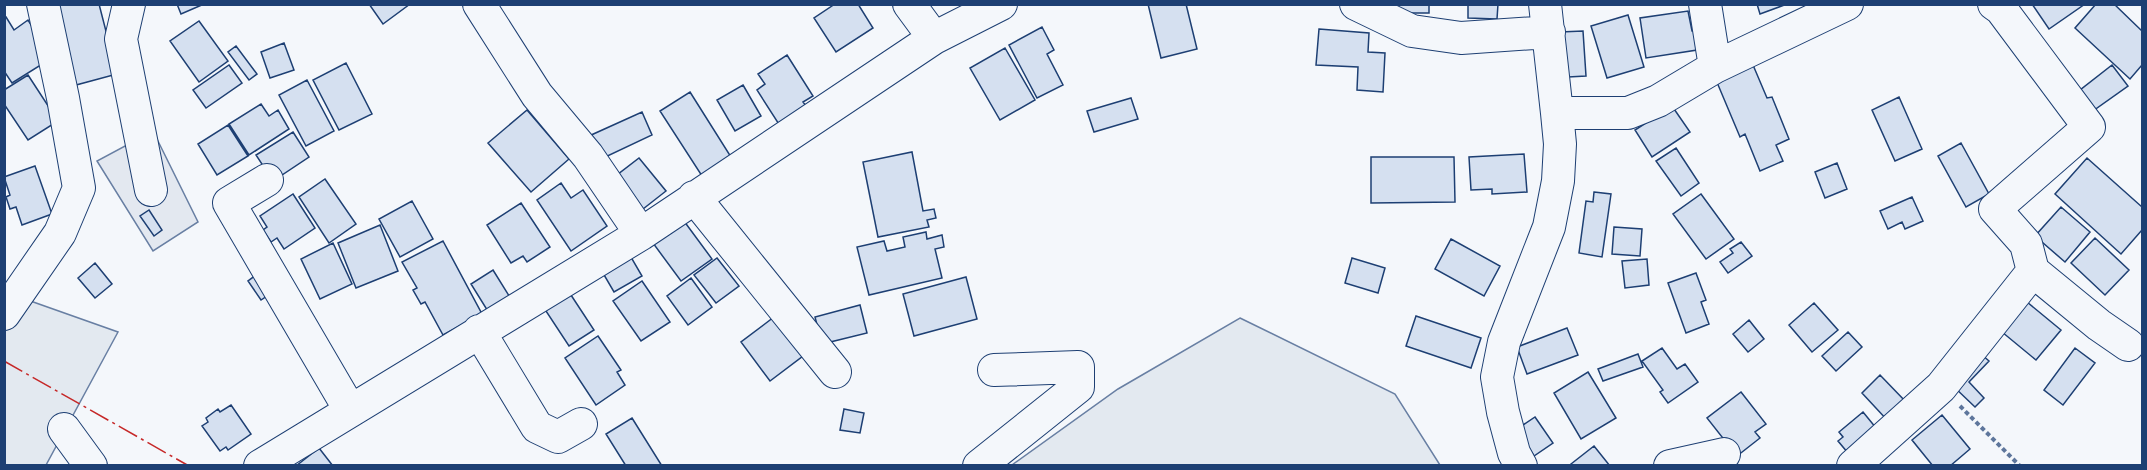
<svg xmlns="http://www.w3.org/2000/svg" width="2147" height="470" viewBox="0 0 2147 470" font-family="'Roboto Condensed',sans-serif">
<rect width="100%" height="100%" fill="#f4f7fb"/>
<!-- green -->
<path fill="#e3e9f0" stroke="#687fa3" stroke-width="1.5" d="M5 292 118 332 46 465 5 466Z
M1240 318 1395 394 1440 465H1012L1118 389Z"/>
<!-- parking -->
<path fill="#e3e8f0" stroke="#687fa3" stroke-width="1.5" d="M153 131 198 222 153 251 97 161Z"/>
<!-- building -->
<path fill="#d5e0f0" stroke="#1d3f73" stroke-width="1.5" d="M54 4H99L117 74 76 85Z
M177 4H204L181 14Z
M369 4H410L383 24Z
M835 4H858L873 28 836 52 814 18Z
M1148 4H1186L1197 49 1161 58Z
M1393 4H1429V13H1393Z
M1468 4H1498L1497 19 1468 18Z
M1757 4H1787L1760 14Z
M2032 4H2085L2049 29Z
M2096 4H2114L2142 31V65L2130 79 2075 28Z
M1688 11 1692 31 1699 30 1697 50 1646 58 1640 18Z
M1628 15 1644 67 1607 78 1591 26Z
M6 17 14 30 28 20 52 58 12 83 4 71V18Z
M199 21 228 61 199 82 170 41Z
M1042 27 1054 50 1047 54 1063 85 1037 98 1009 45Z
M1319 29 1369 33 1368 52 1385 53 1383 92 1357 90 1358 67 1316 65Z
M1583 31 1586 76 1568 77 1560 32Z
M284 43 294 70 270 78 261 52Z
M236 46 257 74 249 80 228 52Z
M1005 48 1035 100 1000 120 970 68Z
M787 55 813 96 803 102 810 111 782 129 757 90 765 84 758 74Z
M346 63 372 114 339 130 313 80Z
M229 65 242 83 206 108 193 90Z
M1753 65 1767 98 1772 97 1789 139 1776 145 1783 161 1760 171 1745 134 1740 137 1716 80Z
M2112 65 2128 86 2090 113 2075 94Z
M28 75 58 121 28 140 4 104V90Z
M307 80 334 131 306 146 279 95Z
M743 85 761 116 735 131 717 100Z
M690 92 731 157 702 176 660 111Z
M1899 97 1922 149 1895 161 1872 110Z
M1131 98 1138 119 1094 132 1087 111Z
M261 104 269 116 278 110 289 129 249 155 229 124Z
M1672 106 1690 132 1652 157 1635 130Z
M527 110 569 159 531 192 488 143Z
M642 112 652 135 599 160 589 136Z
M228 125 248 156 217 175 198 144Z
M293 132 309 157 273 181 256 155Z
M1961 143 1989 194 1966 207 1938 156Z
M1676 148 1699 183 1681 196 1656 161Z
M912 152 923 211 934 209 936 218 927 220 929 227 878 237 863 162Z
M1524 154 1527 192 1492 194V189L1471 190 1469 157Z
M1371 157H1454L1455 202 1371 203Z
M639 158 666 191 643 209 617 175Z
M2087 158 2142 207V230L2121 254 2055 194Z
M1837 163 1847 189 1825 198 1815 172Z
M35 166 52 214 22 225 16 207 10 209 6 197 10 195 4 177Z
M325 179 356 224 329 243 299 197Z
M561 183 571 198 583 190 607 226 571 251 537 200Z
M1594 192 1611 194 1602 257 1579 253 1586 201 1593 202Z
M293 194 315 228 284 249 277 238 271 242 263 230 267 227 260 216Z
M1701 194 1734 239 1706 259 1673 214Z
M1912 197 1923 221 1905 229 1902 222 1888 229 1880 211Z
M412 201 433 239 400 257 379 219Z
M521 203 550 247 527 262 523 256 511 263 487 225Z
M2061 207 2090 232 2065 262 2035 236Z
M149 210 162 230 154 236 140 216Z
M681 217 712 259 681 281 650 239Z
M380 225 398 271 356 288 338 243Z
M1614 227 1642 229 1640 256 1612 254Z
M926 232 927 239 942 235 944 247 935 249 942 278 869 295 857 247 884 241 887 251 905 247 903 237Z
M2095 238 2129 270 2105 295 2071 263Z
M1451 239 1500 266 1484 296 1435 269Z
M443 241 482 314 443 335 425 302 421 304 413 290 417 288 402 262Z
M1741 242 1752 256 1728 273 1720 262 1733 253 1730 249Z
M333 243 352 284 320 299 301 259Z
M628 252 642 276 614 292 600 268Z
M717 258 739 286 716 303 694 275Z
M1352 258 1385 268 1378 293 1345 283Z
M1647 259 1649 285 1625 288 1622 261Z
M95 263 112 284 95 298 78 278Z
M493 270 511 299 489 313 471 284Z
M260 272 273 292 261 300 248 281Z
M1696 273 1706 300 1701 302 1709 324 1686 333 1668 283Z
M966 277 977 319 914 336 903 294Z
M691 278 712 307 688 325 667 296Z
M642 281 670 322 641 341 613 301Z
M569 292 594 330 569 346 544 308Z
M2027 302 2061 330 2036 360 2002 332Z
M1814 303 1838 330 1812 352 1789 325Z
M860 305 867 333 822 344 815 317Z
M1416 316 1481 338 1471 368 1406 346Z
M774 317 803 356 770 381 741 342Z
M1749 320 1764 339 1748 352 1733 334Z
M1567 328 1578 355 1527 374 1517 347Z
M1848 332 1862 347 1836 371 1822 356Z
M598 336 621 370 617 372 625 385 596 405 565 358Z
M1662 348 1677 369 1685 364 1698 382 1668 403 1660 392 1663 390 1642 361Z
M2075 348 2095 363 2063 405 2044 390Z
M1638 354 1643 367 1603 381 1598 369Z
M1981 354 1989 361 1969 382 1984 398 1975 407 1952 385Z
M1588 372 1616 418 1581 439 1554 393Z
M1880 375 1907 403 1888 421 1862 393Z
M1741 392 1766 424 1755 432 1760 438 1737 456 1707 418Z
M231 405 251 434 228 450 226 447 220 451 202 426 208 422 206 418 218 409 220 412Z
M844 409 864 413 860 433 840 430Z
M1863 412 1881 434 1848 453 1838 441 1843 437 1839 432Z
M1942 415 1970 449 1950 466H1933L1912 440Z
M1535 417 1553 443 1534 456 1517 429Z
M632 418 662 466H626L606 434Z
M1594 446 1610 466H1573L1571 464Z
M319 448 333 466H296Z"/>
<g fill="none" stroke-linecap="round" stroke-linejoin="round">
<defs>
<path id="minor" d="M129 4 121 39 151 190
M479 4 537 95 588 156 641 234
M909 4 934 38
M1356 4 1412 31 1461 38 1549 32
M1705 4 1715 67
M1557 113H1628L1658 101 1715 67 1847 4
M267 180 229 203 350 410
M694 197 835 372
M2033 271 2099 325 2128 345
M4 314 60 233 79 188 63 98 43 4
M479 331 537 427 558 437 581 424
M64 429 91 466
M260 466 641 234 934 38 1001 4
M979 466 1078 387V367L994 370
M1521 466 1514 453 1503 412 1497 377 1504 342 1549 227 1558 181 1560 144 1557 113 1545 4
M1670 466 1724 454
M1853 466 1941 387 2033 271 2026 244 1995 209 2089 127 2001 9 1994 4"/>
</defs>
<!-- minor casing -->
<use href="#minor" stroke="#1d3f73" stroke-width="34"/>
<!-- path -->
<path stroke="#5e769c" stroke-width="4" stroke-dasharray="4.5 3" stroke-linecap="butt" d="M1960 406 2020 466"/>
<!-- minor -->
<use href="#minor" stroke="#f4f7fb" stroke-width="32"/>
<!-- power -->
<path stroke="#c62828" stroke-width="1.5" stroke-dasharray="21 4.5 3 4.5" stroke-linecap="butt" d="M4 361 189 466"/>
</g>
<!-- border -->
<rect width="2147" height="470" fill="none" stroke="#1d3f73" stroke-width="12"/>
</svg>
